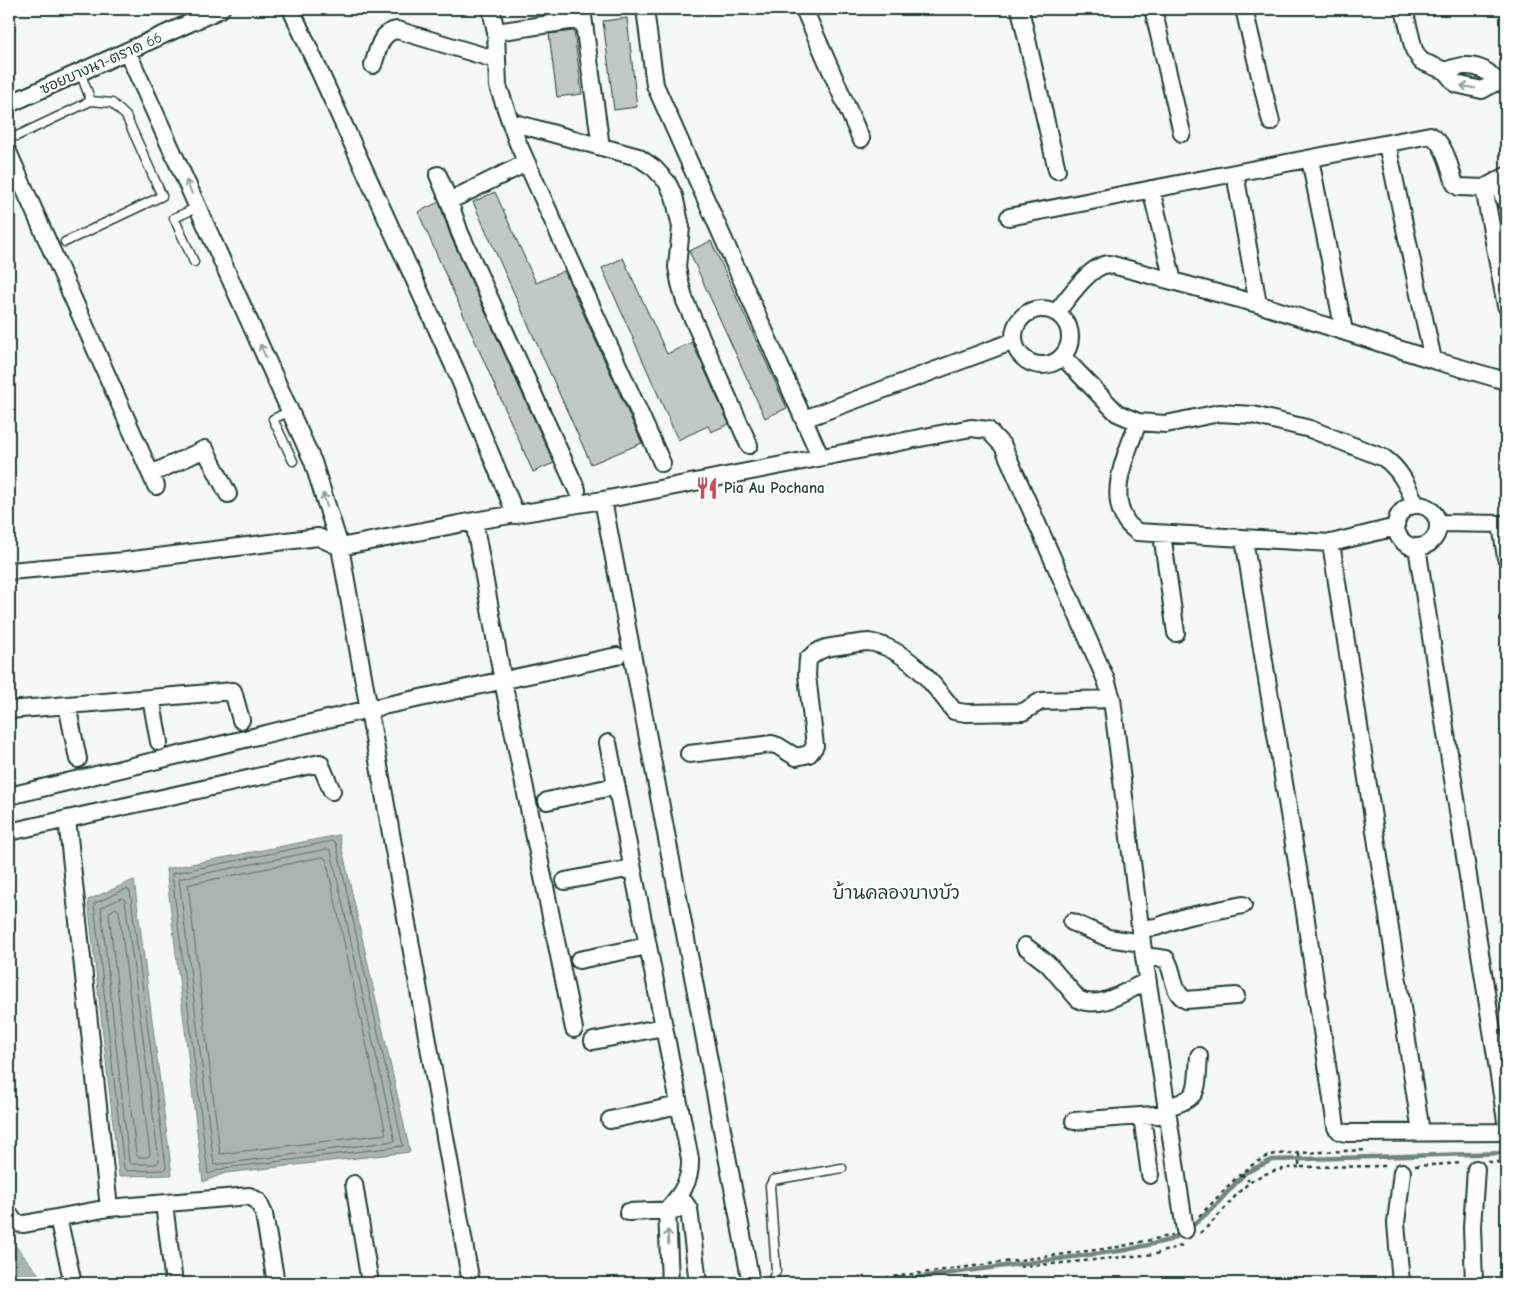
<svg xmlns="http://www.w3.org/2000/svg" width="1515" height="1292" viewBox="0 0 1515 1292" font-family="'Comic Neue','Playpen Sans Thai',sans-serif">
<rect width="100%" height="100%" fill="#f6f7f7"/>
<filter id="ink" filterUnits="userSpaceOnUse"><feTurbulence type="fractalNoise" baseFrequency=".02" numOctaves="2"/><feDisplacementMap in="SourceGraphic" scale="10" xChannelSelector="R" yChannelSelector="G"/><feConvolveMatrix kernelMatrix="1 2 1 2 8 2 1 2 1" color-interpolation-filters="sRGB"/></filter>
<g filter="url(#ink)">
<!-- water -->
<path fill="#aab5b1" stroke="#72857f" d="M339 835 410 1152 225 1173 203 1182 166 869Z
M134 880 172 1175 119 1176 88 900Z
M9 1238 46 1283H9Z"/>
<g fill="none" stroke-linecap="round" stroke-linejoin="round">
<!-- shore -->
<path stroke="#576d66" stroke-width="1" d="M333 841 336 843 403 1146 225 1168 208 1174 172 874Z
M328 849 331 851 395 1141 214 1165 179 879Z
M323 857 326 859 386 1134 220 1154 188 885Z
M127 889 130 891 166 1167 164 1170 126 1171 124 1168 94 904Z
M122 898 125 900 159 1161 156 1164H131L129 1162 101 908Z
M116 908 119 911 150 1154 148 1157H138L136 1154 109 913Z"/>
<!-- stream -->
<path stroke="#72857f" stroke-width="4.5" d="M1190 1228 1214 1207 1245 1173 1272 1160 1506 1153
M875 1283 1126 1250 1170 1240 1183 1232"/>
</g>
<!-- building -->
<path fill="#c0c9c6" stroke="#1f3d34" d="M545 9H569V11L546 14Z
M627 18 637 107 614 110 603 21Z
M574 31 582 94 557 97 549 34Z
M495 192 536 283 564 271 642 443 591 464 473 202Z
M439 202 451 237 554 463 533 472 418 212Z
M711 241 787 408 765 418 689 251Z
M623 258 667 354 692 342 729 424 711 432 708 426 678 440 602 268Z"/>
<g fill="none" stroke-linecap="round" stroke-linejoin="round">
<defs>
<path id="lane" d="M17 136 91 101
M65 242 162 196 126 116 112 103 91 101 80 72
M194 262 174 218 198 207
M290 411 273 419 293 461
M771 1283 776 1271 770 1186 773 1180 842 1168"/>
<path id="street" d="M291 9 457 373 516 515
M491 9 496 32 498 86 517 141 662 463
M582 9 601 147
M645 9 655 85 820 456
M804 9 861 139
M1020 9 1057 170
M1153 9 1182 133
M1244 9 1271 122
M1404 9 1414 50 1421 61 1445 71 1456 84 1482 90 1496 82
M496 32 583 19
M127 51 313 462 340 547 471 1283
M373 65C378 51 380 32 397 30L497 60
M1445 71C1458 66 1470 63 1484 70 1494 75 1492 82 1506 84
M9 104 221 9
M511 122 638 157 654 168 667 182 674 196 681 227 677 267 680 283 685 301 749 445
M1387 144 1433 360
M9 154 156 486
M1310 159 1344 331
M526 163 449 201 460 233 577 490
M1235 173 1258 304
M438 175 449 201
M1496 182 1506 202
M1484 188 1506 306
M1151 189 1173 281
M1009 217 1430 135C1445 142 1450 169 1455 184L1459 187 1484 188 1506 176
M1014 337a28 28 0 1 1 56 0a28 28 0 1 1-56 0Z
M1056 313C1068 298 1090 265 1109 264L1258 304 1433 360 1506 381
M1063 357 1117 413 1138 422 1166 424 1219 413 1253 415 1310 429 1384 458C1401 470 1408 487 1416 505
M804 419 1014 341
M1138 422C1128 451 1107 492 1126 521 1128 525 1134 529 1137 532L1331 543 1396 527
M151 474 205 449 228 494
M603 500 751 1283
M1396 526a21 21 0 1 1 42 0a21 21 0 1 1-42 0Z
M474 521 503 681 574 1029
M1438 523 1506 524
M1501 524 1506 558
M1162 534 1176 633
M1244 539 1303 899 1336 1127 1341 1132 1347 1133 1506 1132
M1331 543 1421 1132
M1417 547 1506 1121
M9 571 125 561 318 537 340 547 474 521 603 500 971 428 988 430 1003 446 1106 680 1112 699 1142 943 1185 1230
M151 698 159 742
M67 705 78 759
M9 710 233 691 241 720
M608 743 690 1159C691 1181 681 1195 667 1210L670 1283
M689 754 772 744 778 746 796 757 809 754 815 746 807 675 808 659C823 646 827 648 846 645 853 644 862 642 869 642 906 648 933 683 954 711L966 713 1023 712 1041 701 1112 699
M9 796 369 709 617 656
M547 801 616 786
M67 819 109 1208
M9 832 320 763 332 791
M565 881 632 868
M1072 922 1108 938 1142 943
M1140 929 1156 927 1185 917 1243 905
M1025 946 1048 964 1078 999C1099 1011 1128 990 1147 981
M1144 956 1166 959C1175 972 1171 992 1186 1000L1236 996
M579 960 648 946
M593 1041 663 1027
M1166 1107C1202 1099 1196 1089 1199 1056
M1142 1116 1150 1175
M610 1120 679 1105
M1074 1121 1167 1114
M354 1184 370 1283
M680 1196 689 1209 698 1283
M164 1204 174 1283
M628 1212 676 1210
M9 1214 15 1223 24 1224 109 1208 249 1196 258 1201 264 1214 276 1283
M58 1218 73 1283
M1401 1283 1396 1223 1402 1172
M1474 1283 1472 1227 1476 1169"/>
</defs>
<!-- lane casing -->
<use href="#lane" stroke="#1f3d34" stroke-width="11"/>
<!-- street casing -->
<use href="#street" stroke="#1f3d34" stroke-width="20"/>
<!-- path -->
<path stroke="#1f3d34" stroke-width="2.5" stroke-dasharray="4 4" stroke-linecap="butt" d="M1299 1153V1167L1387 1166
M1488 1162H1506
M1415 1166 1462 1163
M1241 1174 1249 1181
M1199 1216C1223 1194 1242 1164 1275 1154L1367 1150
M1200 1233C1241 1199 1238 1172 1299 1167
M1020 1267 1156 1254 1183 1245
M846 1283 1118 1247 1173 1235"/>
<!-- lane -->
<use href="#lane" stroke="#fff" stroke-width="8"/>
<!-- street -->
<use href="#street" stroke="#fff" stroke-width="16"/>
</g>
<!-- one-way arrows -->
<defs><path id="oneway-shaft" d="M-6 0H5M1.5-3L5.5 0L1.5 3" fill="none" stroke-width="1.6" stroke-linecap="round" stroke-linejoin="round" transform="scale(1.25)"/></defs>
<g stroke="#8f9e9a">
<use href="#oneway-shaft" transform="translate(1468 87) rotate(-168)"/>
<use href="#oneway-shaft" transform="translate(189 187) rotate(-114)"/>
<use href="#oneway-shaft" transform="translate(263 351) rotate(-114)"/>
<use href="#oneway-shaft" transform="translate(325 500) rotate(-107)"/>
<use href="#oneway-shaft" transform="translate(668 1237) rotate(-93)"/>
</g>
</g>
<!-- icons -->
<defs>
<symbol id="restaurant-bare" viewBox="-9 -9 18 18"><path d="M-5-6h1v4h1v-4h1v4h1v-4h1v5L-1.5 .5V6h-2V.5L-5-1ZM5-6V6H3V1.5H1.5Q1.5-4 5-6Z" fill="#d1495b" stroke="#fff" stroke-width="2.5" paint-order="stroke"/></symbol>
</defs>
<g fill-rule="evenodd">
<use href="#restaurant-bare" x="691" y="472" width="32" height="32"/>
</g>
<g text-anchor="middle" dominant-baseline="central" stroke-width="4.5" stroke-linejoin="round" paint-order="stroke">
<!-- street labels -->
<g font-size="15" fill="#1f3d34" stroke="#fff">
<text transform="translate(101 63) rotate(-24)">ซอยบางนา-ตราด 66</text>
</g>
<!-- poi labels -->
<g font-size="15" font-weight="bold" fill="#1f3d34" stroke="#fff" text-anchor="start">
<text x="724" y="488">Pia Au Pochana</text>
</g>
<!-- quarter labels -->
<g font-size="18" fill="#1f3d34" stroke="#fff">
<text x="896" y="893">บ้านคลองบางบัว</text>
</g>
</g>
<!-- margin -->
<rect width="1515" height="1292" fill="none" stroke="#fff" stroke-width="30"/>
<rect x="15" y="15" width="1485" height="1262" fill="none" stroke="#1f3d34" stroke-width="2" filter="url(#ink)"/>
</svg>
